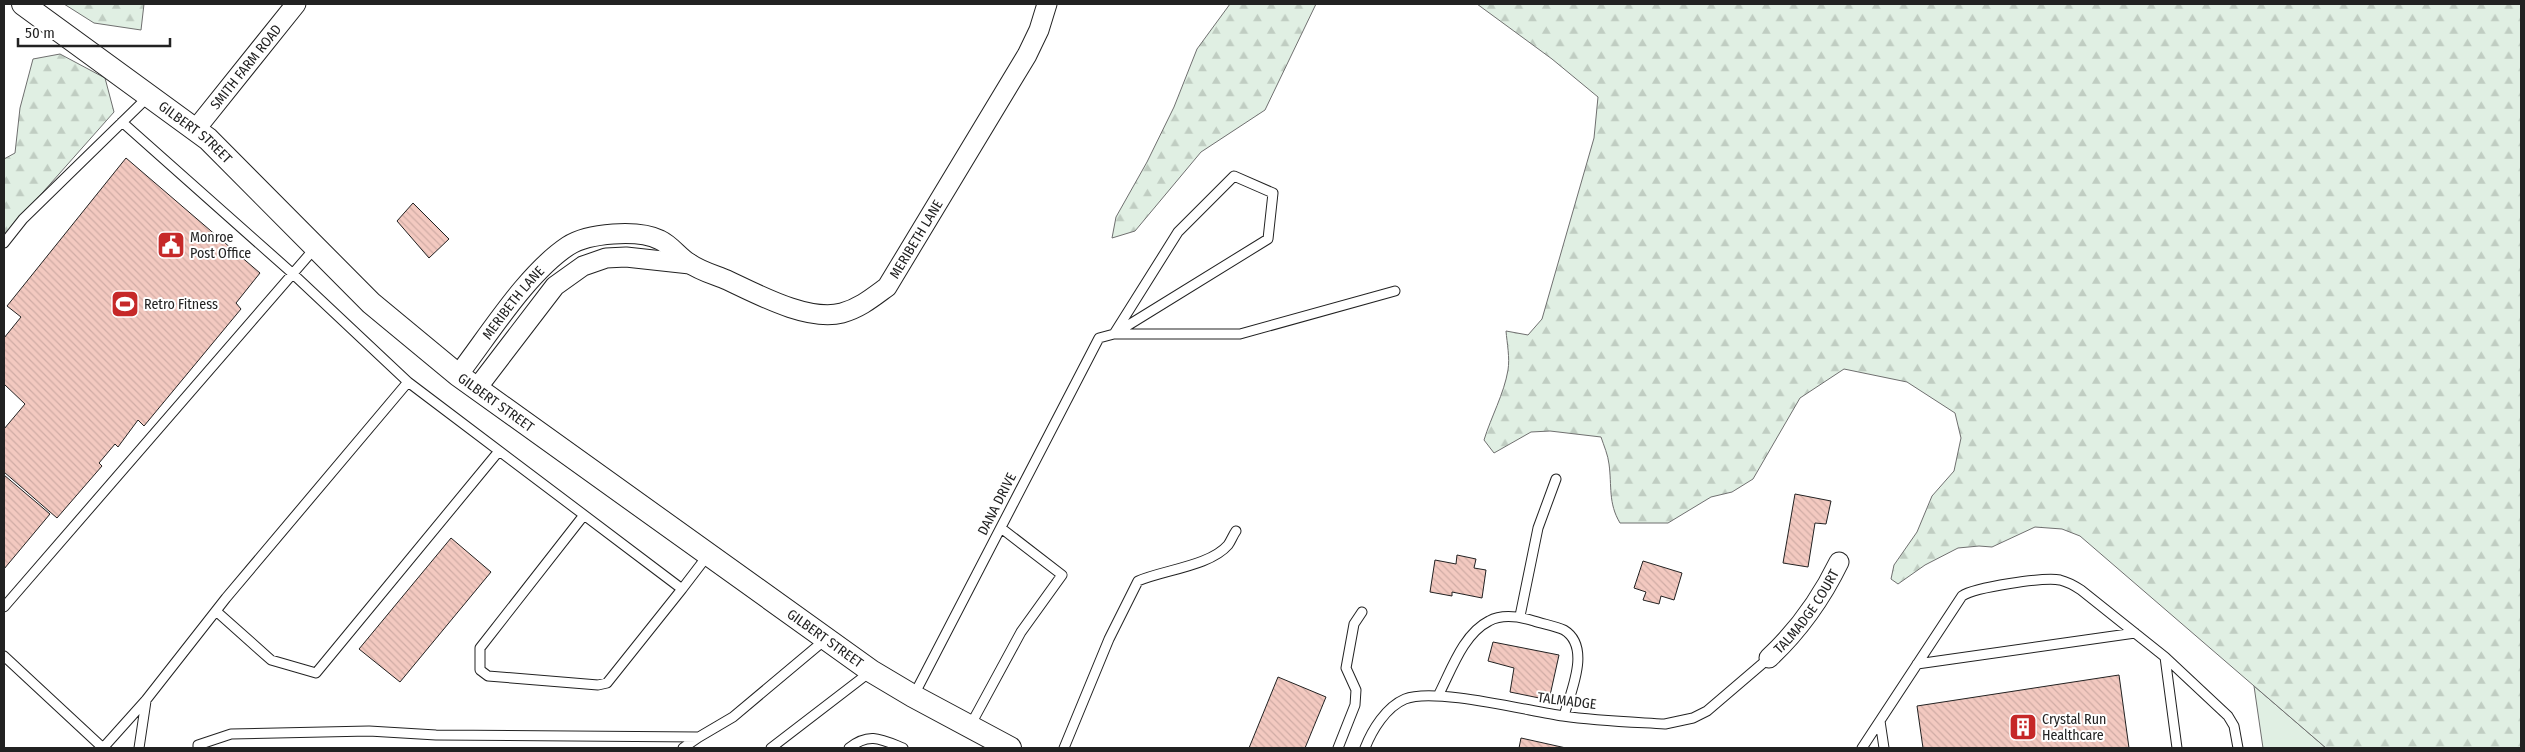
<svg xmlns="http://www.w3.org/2000/svg" width="2525" height="752" viewBox="0 0 2525 752" font-family="'Fira Sans Condensed',sans-serif">
<defs>
<pattern id="forest-firs" width="22" height="20" patternUnits="userSpaceOnUse" patternTransform="scale(1.25)"><rect width="22" height="20" fill="#e0efe3"/><path d="M5 1l3.5 6h-7zM16 11l3.5 6h-7z" fill="#c0cdc2"/></pattern>
<pattern id="building-back-hatch" width="6" height="6" patternUnits="userSpaceOnUse" patternTransform="scale(1.25)"><rect width="6" height="6" fill="#f3c9c0"/><path d="M-1 5l2 2M0 0l6 6M5-1l2 2" fill="none" stroke="#d0aca5"/></pattern>
</defs>
<rect width="100%" height="100%" fill="#fff"/>
<!-- green -->
<path fill="#e0efe3" stroke="#6f6f6f" d="M2254 686 2326 748H2263Z"/>
<!-- forest -->
<path fill="url(#forest-firs)" stroke="#6f6f6f" d="M64 4H144L141 30 94 23Z
M1230 4H1316L1265 110 1201 152 1135 231 1112 238 1116 217 1147 162 1174 107 1197 49Z
M1477 4H2521V748H2326L2080 536 2062 529 2035 527 1992 547 1979 546 1958 548 1925 565 1898 584 1891 579 1894 565 1917 532 1932 496 1954 471 1961 438 1955 413 1907 382 1844 369 1800 398 1753 479 1732 492 1711 497 1668 523H1620C1608 503 1612 486 1609 464 1608 455 1604 446 1601 437L1550 431 1531 432 1494 453 1484 440C1491 417 1504 394 1508 370 1510 358 1507 343 1506 331L1528 335 1542 319 1594 138 1598 97 1552 59Z
M60 54 105 78 114 112 4 236V159L15 153 20 108 33 59Z"/>
<!-- building -->
<path fill="url(#building-back-hatch)" stroke="#222" d="M126 158 260 273 236 303 241 309 144 426 138 420 118 447 115 444 99 463 102 466 57 518 4 472V429L25 404 4 384V338L21 317 7 306Z
M413 203 449 239 429 258 397 221Z
M4 475 50 514 4 569Z
M1795 494 1831 501 1826 524 1815 523 1808 567 1783 563Z
M451 538 491 572 400 682 359 649Z
M1457 555 1476 559 1474 568 1486 570 1482 598 1452 592V596L1430 592 1435 560 1456 564Z
M1643 561 1682 573 1674 600 1661 596 1659 604 1643 600 1646 592 1634 588Z
M1493 642 1559 655 1549 700 1510 692 1514 668 1488 661Z
M2119 675 2129 748H1923L1917 706Z
M1278 677 1326 697 1305 748H1249Z
M1521 738 1566 748H1519Z"/>
<g fill="none" stroke-linecap="round" stroke-linejoin="round">
<defs>
<path id="service" d="M1234 176 1273 193 1268 239 1114 334 1178 232Z
M4 243 23 219 150 95
M408 382 682 589 708 555
M584 515 480 648V670L488 676 598 685 607 683 682 589
M4 607 315 248
M216 611 271 660 316 673 499 451
M1520 616 1538 528 1556 479
M4 656 103 748
M2165 657 2228 716 2234 726 2238 748
M1917 664 2135 633
M914 695 1099 338 1114 334H1240L1395 291
M1438 696C1451 671 1463 634 1489 621 1502 614 1521 617 1534 621 1543 624 1555 626 1564 630 1592 647 1570 693 1564 716
M1880 721 1884 748
M970 726 1021 632 1062 575 1001 528
M103 748 146 700 226 598 408 382 292 273 122 122
M139 748 146 701
M198 748V745L231 734 369 731 436 735 699 737 733 717 826 639
M683 748 699 737
M771 748 870 672
M849 748C869 732 881 739 903 748
M1064 748 1109 639 1138 581C1163 570 1210 566 1228 545 1231 541 1233 535 1236 531
M1338 748 1355 705 1356 690 1346 668 1354 624 1362 612
M1365 748C1372 730 1386 707 1405 699 1434 687 1528 711 1563 716 1597 721 1631 722 1665 724L1693 718 1707 711 1769 658
M1862 748 1962 596C1975 587 2044 577 2060 580 2068 582 2075 586 2081 590L2165 657 2177 748"/>
<g id="minor">
<path id="s1" d="M195 130 296 4"/>
<path id="s2" d="M458 375C489 335 526 274 568 246 588 233 638 229 660 240 671 245 679 257 689 263 700 271 715 275 727 280 757 294 808 322 842 313 860 308 872 298 887 287L1027 55 1039 30 1047 4"/>
<path d="M477 388 555 286 583 266 606 258 626 257 690 264"/>
<path id="s3" d="M1769 658C1799 630 1821 599 1839 562"/>
</g>
<g id="tertiary">
<path id="s4" d="M23 4 208 139 371 303 458 375 871 671 913 696 1010 748"/>
</g>
</defs>
<!-- service casing -->
<use href="#service" stroke="#222" stroke-width="11"/>
<!-- minor casing -->
<use href="#minor" stroke="#222" stroke-width="21"/>
<!-- tertiary casing -->
<use href="#tertiary" stroke="#222" stroke-width="24"/>
<!-- service -->
<use href="#service" stroke="#fff" stroke-width="9"/>
<!-- minor -->
<use href="#minor" stroke="#fff" stroke-width="19"/>
<!-- tertiary -->
<use href="#tertiary" stroke="#fff" stroke-width="22"/>
</g>
<!-- icons -->
<defs>
<symbol id="civic-square" viewBox="-11 -11 22 22"><rect x="-9" y="-9" width="18" height="18" rx="4" fill="#c62828" stroke="#fff"/><path d="M-.6-6.5H3V-4.5H.6V-3L4-1V1h2V6H-6V1h2V-1L-.6-3ZM-1.2 2.5V6h2.4V2.5Z" fill="#fff"/></symbol>
<symbol id="stadium-square" viewBox="-11 -11 22 22"><rect x="-9" y="-9" width="18" height="18" rx="4" fill="#c62828" stroke="#fff"/><path d="M0-5a6.5 5 0 1 0 0 10a6.5 5 0 1 0 0-10ZM-3.5-1.8h7v3.6h-7Z" fill="#fff"/></symbol>
<symbol id="building-square" viewBox="-11 -11 22 22"><rect x="-9" y="-9" width="18" height="18" rx="4" fill="#c62828" stroke="#fff"/><path d="M-4-6H4V6H1V3H-1V6H-4ZM-2.5-4.3h1.7v1.8h-1.7ZM.8-4.3h1.7v1.8H.8ZM-2.5-1h1.7V.8h-1.7ZM.8-1h1.7V.8H.8Z" fill="#fff"/></symbol>
</defs>
<g fill-rule="evenodd">
<use href="#civic-square" x="155" y="229" width="32" height="32"/>
<use href="#stadium-square" x="109" y="288" width="32" height="32"/>
<use href="#building-square" x="2007" y="711" width="32" height="32"/>
</g>
<g text-anchor="middle" dominant-baseline="central" stroke-width="4" stroke-linejoin="round" paint-order="stroke">
<!-- street labels -->
<g font-size="14" fill="#222" stroke="#fff">
<text stroke="none"><textPath href="#s1" startOffset="81">SMITH FARM ROAD</textPath></text>
<text stroke="none"><textPath href="#s4" startOffset="215">GILBERT STREET</textPath></text>
<text stroke="none"><textPath href="#s2" startOffset="574">MERIBETH LANE</textPath></text>
<text stroke="none"><textPath href="#s2" startOffset="91">MERIBETH LANE</textPath></text>
<text stroke="none"><textPath href="#s4" startOffset="620">GILBERT STREET</textPath></text>
<text transform="translate(997 504) rotate(-63)">DANA DRIVE</text>
<text stroke="none"><textPath href="#s3" startOffset="60">TALMADGE COURT</textPath></text>
<text stroke="none"><textPath href="#s4" startOffset="1025">GILBERT STREET</textPath></text>
<text transform="translate(1567 701) rotate(7)">TALMADGE</text>
</g>
<!-- poi labels -->
<g font-size="14" fill="#222" stroke="#fff" text-anchor="start">
<text x="190" y="237">Monroe<tspan x="190" dy="16">Post Office</tspan></text>
<text x="144" y="304">Retro Fitness</text>
<text x="2042" y="719">Crystal Run<tspan x="2042" dy="16">Healthcare</tspan></text>
</g>
</g>
<!-- border -->
<rect width="2525" height="752" fill="none" stroke="#222222" stroke-width="10"/>
<!-- scale -->
<path d="M18 38v8h152v-8" fill="none" stroke="#222222" stroke-width="2.5"/>
<text x="25" y="38" font-size="15" fill="#222222" stroke="#ffffff" stroke-width="4" paint-order="stroke">50 m</text>
</svg>
